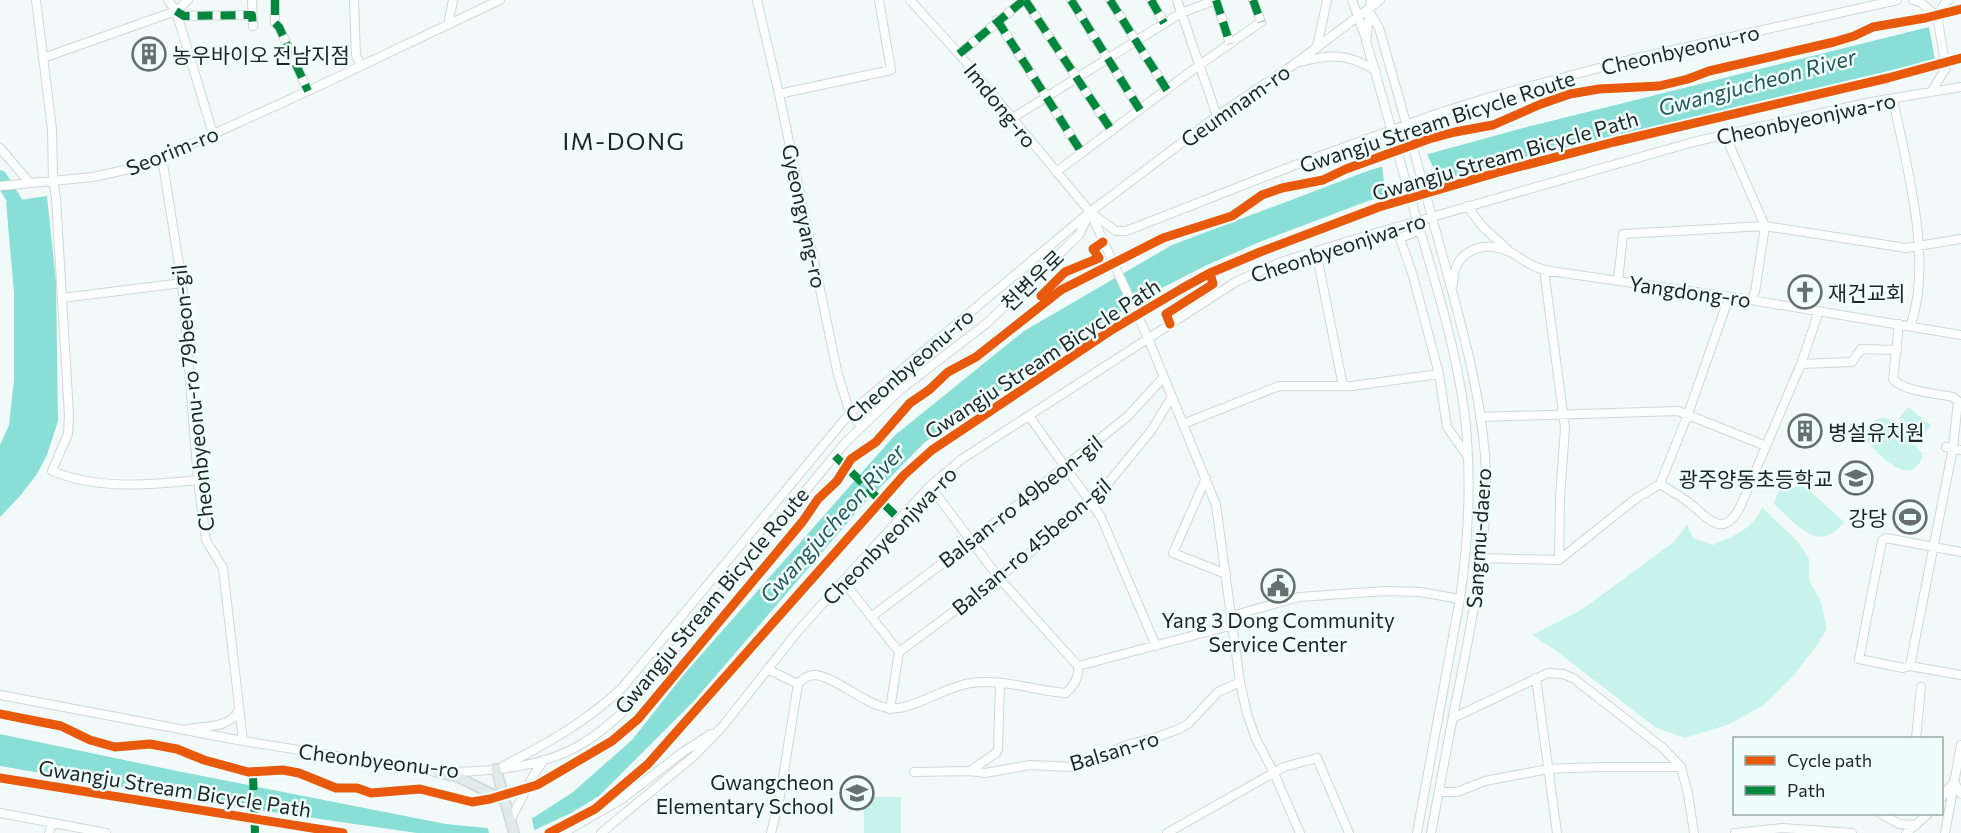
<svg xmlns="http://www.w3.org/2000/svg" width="1961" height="833" viewBox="0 0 1961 833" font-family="Commissioner,'Noto Sans KR',sans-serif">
<rect width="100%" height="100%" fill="#f2faf9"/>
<!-- green -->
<path fill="#c8f3ed" d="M1908 407 1931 425 1922 437 1899 419Z
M1882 417 1893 421 1922 453C1923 459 1921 461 1917 466 1903 482 1873 450 1865 438 1867 425 1870 422 1882 417Z
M1783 477 1793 488 1802 484 1844 522C1820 556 1795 523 1774 504Z
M1762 507 1799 543 1809 559V580L1821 602 1827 629 1817 645 1794 675 1765 704 1730 724 1685 738 1655 727 1555 650 1532 635 1581 610 1674 542 1687 524 1693 538 1713 545C1734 536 1753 529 1762 507Z
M864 797H901V833H864Z"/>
<!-- water -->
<path fill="#89dfd5" d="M1929 27 1935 60 1508 161 1436 181 1368 201 1262 241 1207 265 1156 291 1086 332 925 442 861 507 694 701 599 796 571 813 528 833H417L250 809 0 766V734L177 771 446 824 486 828H506L522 823 536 816 573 792 632 740 685 673 894 436 1024 331 1172 245 1370 170 1523 128Z
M47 196 56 282 58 421 47 455 37 474 20 496 0 517V445L9 425 14 380V293L6 202Z"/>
<!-- pier -->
<path fill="#f2faf9" d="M1426 152 1434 169V184L1392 197 1384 183 1382 164Z
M531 815 535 833H489L487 825H506Z"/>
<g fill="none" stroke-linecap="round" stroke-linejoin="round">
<!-- river -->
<path stroke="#89dfd5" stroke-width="14" d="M0 177 24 216"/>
<defs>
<path id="minor" d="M36 0 52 129 53 181 56 198 69 415 68 434 52 471C98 490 150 485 198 480
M168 0 176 11 213 134
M252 0 253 26
M275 0V23L279 27 308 91
M354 0 356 55 361 66
M757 0 779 94 838 375 850 413 862 427
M910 0 959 54 1090 212 1148 338 1216 505 1240 682 1247 714 1256 739 1274 773 1300 833
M1025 0 1112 131
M1071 0 1140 110
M1110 0 1167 90
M1151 0 1164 23
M1177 0 1217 116
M1216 0 1230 44
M1352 0 1365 36
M1371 0 1366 41C1384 100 1399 160 1417 220 1435 281 1455 345 1464 409 1472 472 1469 536 1460 599L1417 833
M1913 0 1920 2 1937 16
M176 11 184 16 252 15
M1369 11 1379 28C1402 107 1424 186 1445 265 1462 328 1480 390 1485 456 1490 530 1475 604 1461 677 1450 729 1441 781 1431 833
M997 20 1082 153
M448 25 453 0
M1317 47 1327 0
M959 54 1024 0
M43 58 176 11 188 0
M1300 62C1331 54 1348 53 1376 71
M1931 92 1946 68 1937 16 1946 2 1949 0
M779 94 891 70 879 0
M1893 99C1906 164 1934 262 1910 326
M1011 119 1181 13 1216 0
M1725 135 1765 226 1755 292 1751 300
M0 148 30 183
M162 158 182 283 198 480 206 540 223 568 243 741
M1056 172 1198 66 1261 22 1253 0
M0 186 93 177 143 166 308 91 500 0
M1467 206 1482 226 1509 251
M1091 213 1116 231H1126L1295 165 1439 113 1490 97 1633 59 1897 0
M1420 230 1400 238 1413 276 1439 374 1447 427 1466 454
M1316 251 1343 386
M1544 270 1565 428 1560 498 1559 560
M1618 281 1623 234 1765 226 1906 248 1961 239
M1453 284C1453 252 1481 239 1510 252 1517 255 1523 261 1530 264 1538 269 1547 271 1557 272L1751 300 1961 335
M62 298 182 283
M1899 324 1893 379C1902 391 1938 394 1953 397L1958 401 1953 448 1910 666 1961 675
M1801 364 1852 362 1861 349 1897 350
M1029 416 1101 517 1156 646
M1480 417 1678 411 1766 446
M1183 424 1279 386H1352L1439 374
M1946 447 1961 450
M1206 478 1173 553 1226 574
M1660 484C1669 490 1679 495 1688 502 1708 517 1723 542 1741 505L1801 364 1819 311
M930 486 999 578 1078 666
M1481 558 1559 560 1634 500 1660 484 1688 414 1729 297
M843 581 899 652 890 709
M1231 616 1299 597 1386 591 1420 592 1460 599
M871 617 972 541 1128 416 1163 378
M899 652 999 578 1095 499 1151 431 1171 398
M1078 666 1233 625
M1910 666 1903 668 1859 659 1882 541 1886 538 1961 552
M767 669 798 684C802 679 806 676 813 675 834 675 863 704 888 708 910 712 946 686 971 683 1003 678 1034 691 1066 693 1074 685 1079 678 1078 666
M1536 678 1557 833
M0 695 243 741 437 772C486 772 543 769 585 742 600 733 612 722 625 710L845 443 900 390 987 323 1079 235 1090 212
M1453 718 1548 673 1563 674 1573 678 1663 748 1681 767 1688 794 1694 833
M188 729C205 726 231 728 239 710
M1916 738 1921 687
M503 766C547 744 587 721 622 688L850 413 1090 212 1217 116 1296 63 1380 0
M970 771 985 773 1030 765 1073 767 1130 744 1157 737 1179 729 1188 724 1218 692 1240 682
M914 772 970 771 996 753 998 749 1000 683
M1954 782 1961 794
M1439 792H1457L1485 781 1548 769 1600 767H1681
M1942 797 1953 783
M0 813 106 833
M1881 814 1899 824 1916 825
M510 821 533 776 544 760
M49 833 52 823
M563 833 622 799 683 752 711 734
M601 833 694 756 723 726 798 631 843 581 930 486 962 459 1237 281 1281 262 1362 237 1693 142 1871 102 1961 87
M771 833 780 796 798 684
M1167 833 1284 767 1317 758 1349 833
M1735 833 1783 828 1852 833
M1906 833 1928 814
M1945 833 1961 745"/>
<path id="major" d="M496 769 514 833
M437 772 458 777 504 800"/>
</defs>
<!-- minor casing -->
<use href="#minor" stroke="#cfd8d6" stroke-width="10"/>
<!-- major casing -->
<use href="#major" stroke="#d1d6d5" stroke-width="12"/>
<!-- minor -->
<use href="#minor" stroke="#fdfefe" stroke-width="8"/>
<!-- major -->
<use href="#major" stroke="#dfeae9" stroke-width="9"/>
<!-- quiet -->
<path stroke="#00873e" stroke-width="8" stroke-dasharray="15 8" stroke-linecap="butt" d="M275 0V23L279 27 308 91
M1025 0 1112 131
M1071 0 1140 110
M1110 0 1167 90
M1151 0 1164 23
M1216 0 1230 44
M1253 0 1261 22
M176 11 184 16 252 15 253 26
M997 20 1082 153
M959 54 1024 0
M835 456 899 519
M253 775 255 833"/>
<defs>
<path id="cycleway" d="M1041 296 1065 272 1099 258 1093 249 1103 242
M1170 324 1166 314 1213 284 1210 273
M0 714 61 726 90 740 115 747 150 744 177 749 204 760 248 772 283 770 299 773 336 788H357L371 793 420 789 472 802 490 799 537 785 612 741 638 719 803 521 818 499 837 481 851 459 876 442 910 403 929 390 948 372 976 357 1061 290 1163 238 1232 216 1262 195 1282 188 1323 180 1346 169 1429 139 1455 132 1493 125 1541 104 1570 94 1599 89 1659 86 1688 79 1709 71 1834 42 1854 36 1873 27 1925 18 1961 9
M0 778 343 833
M549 833 595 809 648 764 904 475 932 450 1110 331 1181 289 1210 273 1260 252 1379 207 1499 172 1614 142 1888 78 1961 58"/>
</defs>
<!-- cycleway casing -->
<use href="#cycleway" stroke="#effefc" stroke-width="13"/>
<!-- cycleway -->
<use href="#cycleway" stroke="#e8590c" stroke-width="9"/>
</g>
<!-- icons -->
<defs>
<symbol id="building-ring" viewBox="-11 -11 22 22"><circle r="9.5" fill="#effefc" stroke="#67706f" stroke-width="1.5"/><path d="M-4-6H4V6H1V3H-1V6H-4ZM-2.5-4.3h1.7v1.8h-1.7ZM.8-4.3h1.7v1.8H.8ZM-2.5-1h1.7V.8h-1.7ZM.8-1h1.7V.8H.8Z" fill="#67706f"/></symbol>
<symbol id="church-ring" viewBox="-11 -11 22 22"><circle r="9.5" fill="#effefc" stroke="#67706f" stroke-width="1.5"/><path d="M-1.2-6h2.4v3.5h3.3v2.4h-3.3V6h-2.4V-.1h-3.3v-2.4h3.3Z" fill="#67706f"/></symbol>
<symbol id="school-ring" viewBox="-11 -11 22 22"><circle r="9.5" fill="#effefc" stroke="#67706f" stroke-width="1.5"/><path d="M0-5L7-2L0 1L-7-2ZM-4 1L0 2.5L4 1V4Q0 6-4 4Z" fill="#67706f"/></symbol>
<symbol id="stadium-ring" viewBox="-11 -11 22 22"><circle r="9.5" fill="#effefc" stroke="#67706f" stroke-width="1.5"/><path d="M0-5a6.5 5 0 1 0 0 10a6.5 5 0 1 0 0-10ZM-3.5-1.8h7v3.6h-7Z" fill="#67706f"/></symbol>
<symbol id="civic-ring" viewBox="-11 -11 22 22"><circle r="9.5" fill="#effefc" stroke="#67706f" stroke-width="1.5"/><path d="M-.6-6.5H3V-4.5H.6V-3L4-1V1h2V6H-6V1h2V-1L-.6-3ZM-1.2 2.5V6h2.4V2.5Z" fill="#67706f"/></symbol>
</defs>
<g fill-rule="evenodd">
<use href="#building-ring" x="130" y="35" width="38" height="38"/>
<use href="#church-ring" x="1786" y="273" width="38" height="38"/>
<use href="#building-ring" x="1786" y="412" width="38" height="38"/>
<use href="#school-ring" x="1837" y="459" width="38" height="38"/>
<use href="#stadium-ring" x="1891" y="498" width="38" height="38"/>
<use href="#civic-ring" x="1259" y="567" width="38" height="38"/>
<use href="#school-ring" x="838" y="774" width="38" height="38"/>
</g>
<g text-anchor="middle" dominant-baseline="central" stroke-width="5" stroke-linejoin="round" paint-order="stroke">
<!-- street labels -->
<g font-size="21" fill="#1c2524" stroke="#effefc">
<text transform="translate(1680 49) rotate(-13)">Cheonbyeonu-ro</text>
<text transform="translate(1001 105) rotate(51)">Imdong-ro</text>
<text transform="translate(1235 105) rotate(-35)">Geumnam-ro</text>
<text transform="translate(1806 118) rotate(-12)">Cheonbyeonjwa-ro</text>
<text transform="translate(1437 121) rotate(-18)">Gwangju Stream Bicycle Route</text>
<text transform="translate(172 150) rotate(-22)">Seorim-ro</text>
<text transform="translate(1505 155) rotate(-16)">Gwangju Stream Bicycle Path</text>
<text transform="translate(805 216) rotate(78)">Gyeongyang-ro</text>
<text transform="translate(1338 247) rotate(-18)">Cheonbyeonjwa-ro</text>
<text transform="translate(1032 280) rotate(-44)">천변우로</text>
<text transform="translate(1690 291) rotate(8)">Yangdong-ro</text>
<text transform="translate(1042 358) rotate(-33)">Gwangju Stream Bicycle Path</text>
<text transform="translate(909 365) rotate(-41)">Cheonbyeonu-ro</text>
<text transform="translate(192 398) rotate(-96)">Cheonbyeonu-ro 79beon-gil</text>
<text transform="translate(1020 501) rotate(-38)">Balsan-ro 49beon-gil</text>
<text transform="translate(889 535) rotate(-46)">Cheonbyeonjwa-ro</text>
<text transform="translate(1478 538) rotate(-86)">Sangmu-daero</text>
<text transform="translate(1031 546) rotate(-40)">Balsan-ro 45beon-gil</text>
<text transform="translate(711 600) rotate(-50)">Gwangju Stream Bicycle Route</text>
<text transform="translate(1114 750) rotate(-17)">Balsan-ro</text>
<text transform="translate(379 760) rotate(7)">Cheonbyeonu-ro</text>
<text transform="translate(175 788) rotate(9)">Gwangju Stream Bicycle Path</text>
</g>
<!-- poi labels -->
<g font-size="21" fill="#1c2524" stroke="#effefc" text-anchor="start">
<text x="172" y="54">농우바이오 전남지점</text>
<text x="1828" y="292">재건교회</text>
<text x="1828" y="431">병설유치원</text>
<text x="1833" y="478" text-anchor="end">광주양동초등학교</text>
<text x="1887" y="517" text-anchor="end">강당</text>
<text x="1278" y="619" text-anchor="middle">Yang 3 Dong Community<tspan x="1278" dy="24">Service Center</tspan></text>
<text x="834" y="781" text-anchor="end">Gwangcheon<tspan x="834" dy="24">Elementary School</tspan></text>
</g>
<!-- water labels -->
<g font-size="22" font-style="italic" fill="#255852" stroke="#effefc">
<text transform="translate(1757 82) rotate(-15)">Gwangjucheon River</text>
<text transform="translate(832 523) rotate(-48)">Gwangjucheon River</text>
</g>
<!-- quarter labels -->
<g font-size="24" letter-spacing="1.5" fill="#1c2524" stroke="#effefc">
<text x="624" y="140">IM-DONG</text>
</g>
</g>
<!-- legend -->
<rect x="1733" y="737" width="210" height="78" fill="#effefc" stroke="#9ba7a6" stroke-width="1.5"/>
<rect x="1745" y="756" width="30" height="9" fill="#e8590c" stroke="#9ba7a6" stroke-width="1.5"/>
<text x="1787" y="767" font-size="18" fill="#1c2524">Cycle path</text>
<rect x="1745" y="786" width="30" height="9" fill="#00873e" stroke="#9ba7a6" stroke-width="1.5"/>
<text x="1787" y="797" font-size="18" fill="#1c2524">Path</text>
</svg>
